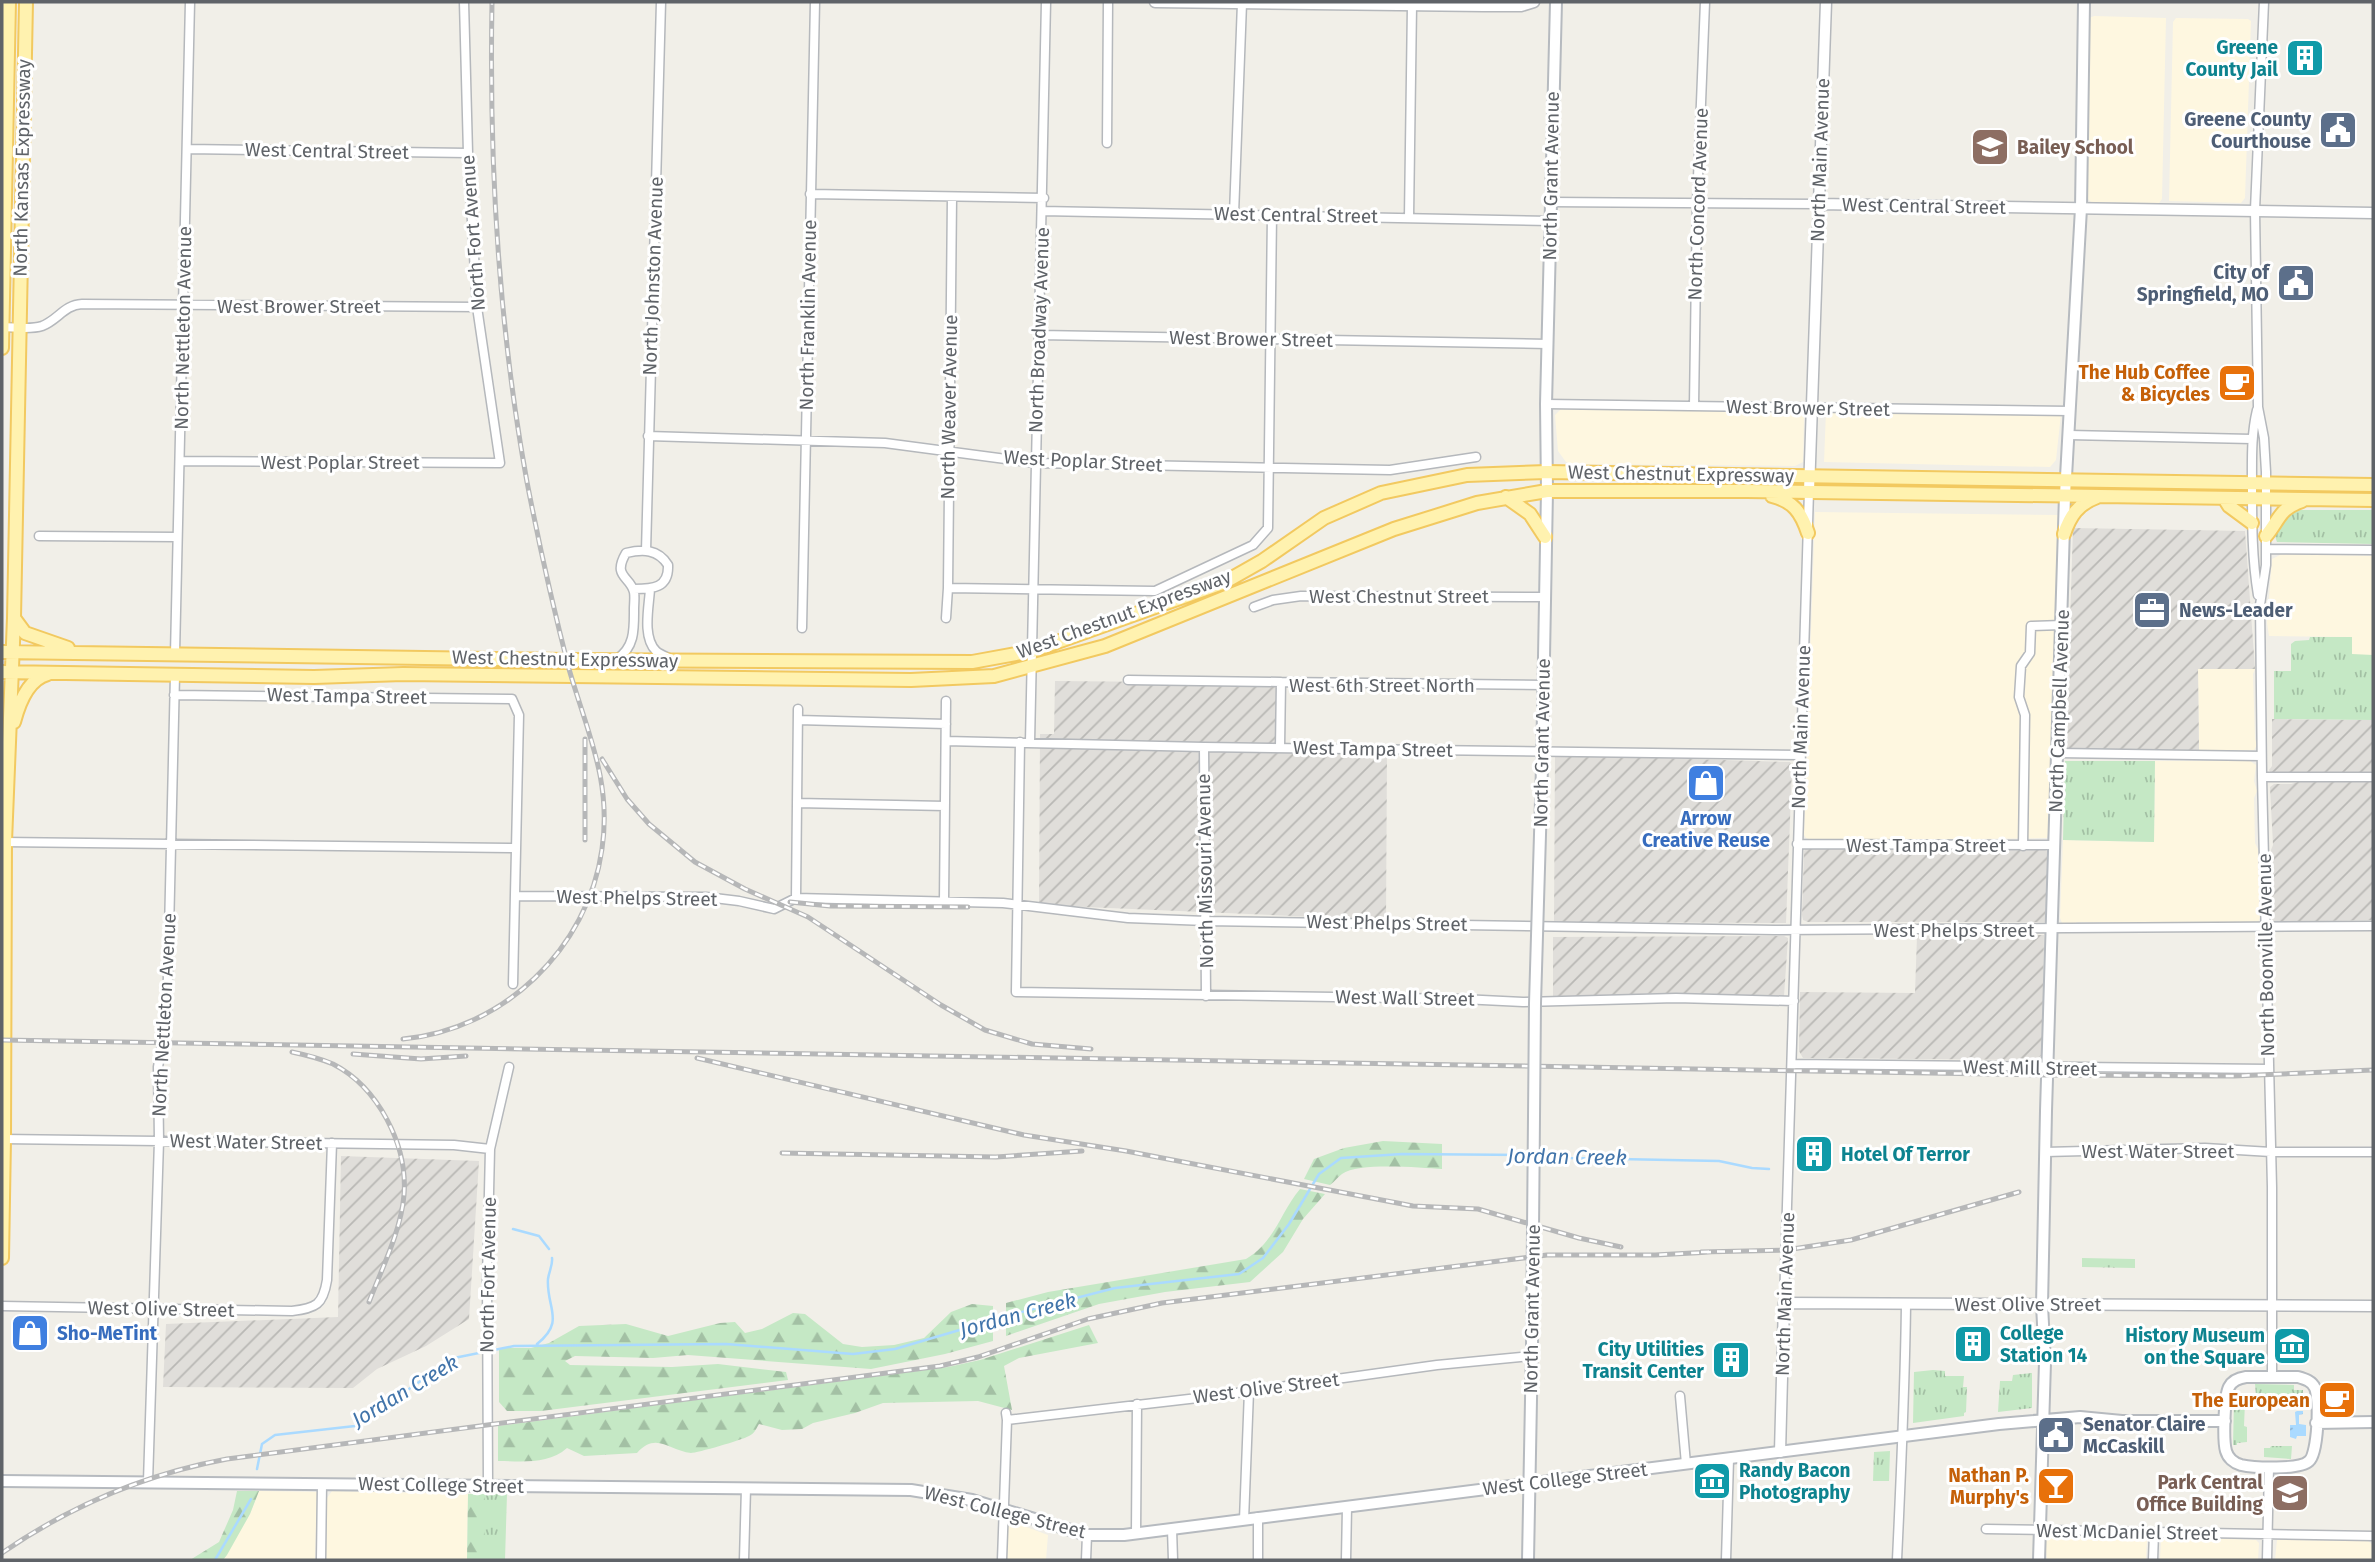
<svg xmlns="http://www.w3.org/2000/svg" width="2375" height="1562" viewBox="0 0 2375 1562" font-family="'Fira Sans',sans-serif">
<defs>
<pattern id="industrial-furrows" width="10" height="10" patternUnits="userSpaceOnUse" patternTransform="scale(1.75)"><rect width="10" height="10" fill="#e0deda"/><path d="M-1 1l2-2M0 10L10 0M9 11l2-2" fill="none" stroke="#b9b8b5"/></pattern>
<pattern id="grass-tufts" width="24" height="20" patternUnits="userSpaceOnUse" patternTransform="scale(1.75)"><rect width="24" height="20" fill="#c5e8c5"/><path d="M3 7l-1-3M5 7V3M7 7l1-3M15 17l-1-3M17 17v-4M19 17l1-3" fill="none" stroke="#a3c0a4"/></pattern>
<pattern id="forest-firs" width="22" height="20" patternUnits="userSpaceOnUse" patternTransform="scale(1.75)"><rect width="22" height="20" fill="#c5e8c5"/><path d="M5 1l3.5 6h-7zM16 11l3.5 6h-7z" fill="#a3c0a4"/></pattern>
<pattern id="water-ripples" width="26" height="14" patternUnits="userSpaceOnUse" patternTransform="scale(1.75)"><rect width="26" height="14" fill="#aadaff"/><path d="M2 4q2-2 4 0t4 0M15 11q2-2 4 0t4 0" fill="none" stroke="#8eb4d2"/></pattern>
</defs>
<rect width="100%" height="100%" fill="#f1efe8"/>
<!-- commercial -->
<path fill="#fef7e0" d="M2094 16 2166 18 2162 199 2159 203 2091 202 2085 196 2089 18Z
M2176 18 2248 19 2251 21 2245 198 2241 203 2169 201 2173 22Z
M1562 408 1799 412 1804 416 1803 462 1795 466 1571 464 1566 462 1558 451 1555 415Z
M1826 411 2061 414 2056 460 2050 467 1824 462Z
M1815 512 2062 515 2049 830 2047 838 1815 841 1806 838 1804 835Z
M2282 554 2373 556V655H2351V637L2269 636 2267 623 2272 559Z
M2198 669H2255L2253 674 2255 739 2257 745 2254 750H2199Z
M2155 761H2250L2256 765 2254 781 2257 791 2254 798 2255 843 2258 849 2260 918 2258 922 2227 925 2166 922 2163 924 2151 922H2077L2073 925 2062 923 2060 918 2063 840 2154 842Z
M259 1491 317 1492 315 1560H223L250 1514Z
M332 1491 468 1494 467 1560H326L327 1498Z
M1015 1520 1021 1525 1048 1535 1046 1560H1005L1006 1528 1011 1521Z
M2052 1536 2144 1537 2147 1540 2146 1560H2047L2045 1541Z
M2163 1537 2256 1540 2259 1543 2258 1560H2160L2161 1539Z
M2277 1540 2368 1541 2373 1545V1560H2275Z"/>
<!-- industrial -->
<path fill="url(#industrial-furrows)" d="M2073 528 2245 531 2255 669H2198L2199 750 2069 749 2066 747Z
M1055 681 1276 683V752L1387 753 1386 920 1039 905 1040 734H1054Z
M2272 719 2373 720V774L2271 773 2269 770 2272 766Z
M1555 755 1790 762 1792 768 1786 923 1554 922Z
M2304 780 2373 782V920L2278 922H2274L2272 919 2271 850 2273 845 2270 787 2274 784H2291Z
M1806 848 2045 850 2048 852 2049 857 2045 922H1808L1803 920 1802 915 1804 851Z
M2044 935 2042 1055 2036 1060 1803 1058 1799 1051 1800 992 1915 993 1917 936Z
M1784 936 1788 938 1784 996 1662 993 1553 998V937Z
M341 1156 479 1161 469 1319 426 1346 377 1369 353 1388 163 1387 166 1324 338 1317Z"/>
<!-- grass -->
<path fill="url(#grass-tufts)" d="M2294 510H2373V544L2277 542C2271 528 2283 517 2294 510Z
M2310 637H2352V654L2373 655V720L2274 719V671H2291V644L2295 641 2309 640Z
M2065 761H2155L2154 842 2063 840Z
M2082 1258 2135 1259V1268L2082 1267Z
M1933 1370 1945 1371V1376H1964L1963 1387H1967L1966 1412 1964 1413V1416L1913 1423 1914 1372Z
M2032 1373V1408L1998 1412 2000 1381H2012L2013 1375Z
M2255 1384 2294 1385V1390H2303V1399L2309 1400V1408L2268 1407V1403L2260 1402V1395H2256Z
M2234 1401 2245 1402 2244 1426 2247 1427V1442L2237 1443V1445H2233Z
M2271 1446H2292L2291 1459 2264 1457V1448H2270Z
M1890 1451 1889 1481H1873L1874 1452Z
M485 1494H507L505 1560H485Z"/>
<!-- forest -->
<path fill="url(#forest-firs)" d="M1383 1141 1442 1144V1169C1420 1168 1359 1162 1342 1174 1338 1177 1334 1182 1330 1185L1304 1179 1314 1159 1344 1148Z
M1300 1189 1325 1194 1303 1219 1283 1252 1250 1282 1165 1292 1099 1304 1006 1336V1303L1048 1292 1246 1259C1275 1242 1280 1213 1300 1189Z
M972 1304 993 1306V1341L945 1354 871 1369 688 1355 653 1358 575 1356 565 1361 570 1365 672 1367 718 1364 786 1372 788 1380 541 1411H507L499 1402V1348H531L549 1343 579 1326 626 1324 668 1336 720 1323 735 1322 745 1333 762 1329 793 1313 805 1314 843 1344 862 1347 894 1345 924 1338 951 1312Z
M1089 1325 1098 1343 1019 1358 1004 1366 1012 1410 978 1401 883 1403 855 1413 813 1423 802 1429 782 1430 759 1424C756 1429 754 1434 749 1436 742 1440 697 1453 691 1453 670 1451 656 1431 637 1453L584 1456 567 1448C548 1465 521 1461 498 1461V1426L948 1367 980 1360Z
M237 1491H259L250 1514 227 1555 223 1560H190L219 1542 233 1510Z
M468 1494H485V1560H467Z"/>
<!-- water -->
<path fill="url(#water-ripples)" d="M2297 1411H2303V1414L2299 1415V1424L2306 1425V1436H2297L2296 1439 2290 1437V1425H2296L2295 1412Z"/>
<g fill="none" stroke-linecap="round" stroke-linejoin="round">
<!-- stream -->
<path stroke="#aadaff" stroke-width="2.5" d="M1536 1155 1569 1158 1719 1161 1752 1168 1769 1169
M1801 1169 1826 1168
M513 1229 539 1236 549 1249
M537 1344C566 1321 546 1308 548 1279 549 1271 553 1265 552 1258
M257 1469 262 1444 275 1435 355 1426 454 1358 514 1346 726 1344 853 1354 895 1349 1014 1314 1115 1288 1239 1274 1263 1258 1289 1224 1319 1174 1341 1158 1402 1154 1529 1155
M215 1560 251 1499"/>
<defs>
<path id="minor" d="M2264 2 2255 210 2258 407 2264 438 2266 472V565L2260 605 2262 777 2272 1187V1377
M1107 143 1108 2
M187 149 468 153
M810 194 1044 198
M1550 202 1818 204
M1042 211 1550 221
M1234 214 1242 3
M1409 217 1412 5
M2 327C14 327 30 330 42 326 58 320 64 305 82 304L477 307
M1039 335 1548 344
M1546 404 2070 411
M1694 406 1697 203 1705 2
M2257 410C2251 435 2252 460 2252 486 2252 523 2252 559 2258 595
M2069 435 2252 439
M648 436 885 443 1036 463 1390 470 1476 457
M180 461 500 463 477 307 468 153 464 2
M39 536 177 537
M2266 549 2373 550
M646 551 661 2
M948 588 1155 591 1253 545 1268 528 1272 214
M650 589C649 607 642 637 656 651 659 654 667 657 671 659
M1254 607 1273 600 1301 596 1545 597
M946 618 948 588 952 197
M802 628 815 2
M175 654 190 2
M617 659C635 647 634 629 634 609 634 604 635 597 634 592 630 576 612 577 626 553 643 549 658 549 668 565 669 588 653 589 634 589
M1128 680 1281 682
M174 695 512 699 519 715 513 984
M798 720 946 724
M946 741 1204 747 1800 755
M1020 742 1016 992 1462 999 1523 1002 1676 998 1794 1001
M1030 742 1046 2
M1204 747 1206 996
M1280 747 1281 682 1544 685
M2058 753 2261 756
M2262 777H2373
M797 803 945 806
M3 842 514 848
M1797 844 2055 845
M2023 846 2025 715 2019 697 2021 666 2030 653 2031 626 2062 625
M515 896 706 897 739 901 774 909 796 898 1003 903 1128 918 1206 921 1775 930 2373 926
M796 898 798 709
M944 901 946 701
M1792 1064 2269 1069
M2 1139 454 1145 490 1149
M2045 1152 2205 1148 2271 1152H2373
M1784 1303 1809 491
M2 1306 292 1311C316 1308 323 1305 327 1280L332 1143
M1680 1396 1686 1464
M1006 1413 1007 1420 1215 1396 1437 1365 1531 1356
M148 1482 159 1141 158 1067 167 1017 175 675
M488 1485 487 1279 490 1149 509 1067
M1244 1520 1249 1391
M1172 1529 1173 1560
M1986 1529 2373 1536
M1136 1534 1137 1404
M321 1560 322 1484
M744 1560 746 1488
M1002 1560 1007 1420
M1086 1560 1087 1535
M1258 1560V1517
M1346 1560 1347 1507
M1726 1560 1729 1459
M1897 1560C1901 1475 1905 1390 1906 1304
M2153 1560 2154 1533
M2267 1560 2269 1467"/>
<path id="tertiary" d="M1155 2 1484 6H1521L1534 2
M1818 204 2373 213
M1809 491 1826 2
M1780 1452 1784 1303 2373 1306"/>
<path id="secondary" d="M1542 767 1547 491 1546 404 1556 2
M2246 1377H2298C2305 1379 2312 1381 2315 1388 2320 1399 2318 1454 2309 1461 2300 1470 2254 1468 2241 1465 2234 1463 2228 1458 2226 1451 2223 1441 2224 1397 2229 1387 2232 1381 2239 1378 2246 1377Z
M2316 1423 2373 1422
M2 1481 911 1490 972 1500 1087 1535H1124L1999 1424 2080 1417 2122 1421H2225
M1528 1560 1532 1346
M2039 1560 2045 1362 2042 1305 2046 1111 2065 495 2081 208 2084 2"/>
<path id="primary" d="M2 348 9 2
M1772 496C1793 501 1801 512 1808 533
M1506 497 1530 514 1545 537
M2224 498 2229 506 2252 523
M2064 534C2070 516 2078 504 2097 497
M2266 536C2280 519 2279 509 2302 501
M14 618 25 633 68 648
M2 652 567 660 972 662 1032 651 1225 582 1262 561 1324 518 1381 493 1467 475 1547 472 2373 485
M2 672 314 677 403 674 911 680 994 676 1105 646 1394 529 1477 503 1547 491H1747L2373 500
M14 722C19 703 28 679 48 674
M2 1258 4 1139 5 842 14 618 26 2"/>
</defs>
<!-- minor casing -->
<use href="#minor" stroke="#b5b8bc" stroke-width="11"/>
<!-- tertiary casing -->
<use href="#tertiary" stroke="#b5b8bc" stroke-width="13"/>
<!-- secondary casing -->
<use href="#secondary" stroke="#b6babf" stroke-width="14"/>
<!-- primary casing -->
<use href="#primary" stroke="#f2c960" stroke-width="16"/>
<!-- minor -->
<use href="#minor" stroke="#fff" stroke-width="8"/>
<!-- tertiary -->
<use href="#tertiary" stroke="#fff" stroke-width="10"/>
<!-- secondary -->
<use href="#secondary" stroke="#fff" stroke-width="10"/>
<!-- primary -->
<use href="#primary" stroke="#fff2af" stroke-width="12"/>
<defs>
<path id="rail" d="M585 739V840
M602 759 627 799 649 824 695 862 745 889 808 917 941 1005 985 1030 1032 1044 1091 1049
M790 902 830 906 968 907
M403 1039C503 1030 588 949 602 849 612 781 587 732 569 669 553 607 539 544 527 482 498 323 489 163 492 2
M2 1040 2047 1075 2234 1076 2373 1070
M292 1052C306 1055 319 1058 333 1064 378 1087 408 1145 404 1195 401 1231 382 1268 369 1302
M353 1054 421 1059 466 1056
M697 1058 1024 1135 1126 1151 1413 1206 1478 1209 1579 1238 1621 1247
M782 1153 996 1157 1082 1151
M1701 1252 1786 1250 1851 1240 2019 1192
M2 1553C70 1506 146 1474 227 1459L940 1366 978 1357 1088 1319 1162 1303 1547 1255H1655L1711 1252"/>
</defs>
<!-- rail casing -->
<use href="#rail" stroke="#b6b7b8" stroke-width="5"/>
<!-- rail -->
<use href="#rail" stroke="#fff" stroke-width="2.5" stroke-dasharray="8" stroke-linecap="butt"/>
<defs>
<path id="secondary-bridge" d="M1532 1346 1535 1003 1542 767"/>
</defs>
<!-- secondary-bridge casing -->
<use href="#secondary-bridge" stroke="#b6babf" stroke-width="14" stroke-linecap="butt"/>
<!-- secondary-bridge -->
<use href="#secondary-bridge" stroke="#fff" stroke-width="10"/>
</g>
<!-- icons -->
<defs>
<symbol id="building-square" viewBox="-11 -11 22 22"><rect x="-9" y="-9" width="18" height="18" rx="4" fill="#0f9aa8" stroke="#fff"/><path d="M-4-6H4V6H1V3H-1V6H-4ZM-2.5-4.3h1.7v1.8h-1.7ZM.8-4.3h1.7v1.8H.8ZM-2.5-1h1.7V.8h-1.7ZM.8-1h1.7V.8H.8Z" fill="#fff"/></symbol>
<symbol id="civic-square" viewBox="-11 -11 22 22"><rect x="-9" y="-9" width="18" height="18" rx="4" fill="#5c6f8a" stroke="#fff"/><path d="M-.6-6.5H3V-4.5H.6V-3L4-1V1h2V6H-6V1h2V-1L-.6-3ZM-1.2 2.5V6h2.4V2.5Z" fill="#fff"/></symbol>
<symbol id="school-square" viewBox="-11 -11 22 22"><rect x="-9" y="-9" width="18" height="18" rx="4" fill="#8d6e63" stroke="#fff"/><path d="M0-5L7-2L0 1L-7-2ZM-4 1L0 2.5L4 1V4Q0 6-4 4Z" fill="#fff"/></symbol>
<symbol id="cafe-square" viewBox="-11 -11 22 22"><rect x="-9" y="-9" width="18" height="18" rx="4" fill="#e8710a" stroke="#fff"/><path d="M-5.5-4.5H6V0H3Q3 3.5 0 3.5H-2.5Q-5.5 3.5-5.5 0ZM3-3.2v2h1.7v-2ZM-6 4.5H4V6H-6Z" fill="#fff"/></symbol>
<symbol id="office-square" viewBox="-11 -11 22 22"><rect x="-9" y="-9" width="18" height="18" rx="4" fill="#5c6f8a" stroke="#fff"/><path d="M-6-3h4V-5.5h4V-3h4V5H-6ZM-1-4.5V-3h2v-1.5ZM-6 0V1H6V0Z" fill="#fff"/></symbol>
<symbol id="shop-square" viewBox="-11 -11 22 22"><rect x="-9" y="-9" width="18" height="18" rx="4" fill="#3f7fe0" stroke="#fff"/><path d="M-5-2.5h2.3a2.7 3.5 0 0 1 5.4 0H5L5.5 6h-11ZM-1.5-2.5h3a1.5 2.3 0 0 0-3 0Z" fill="#fff"/></symbol>
<symbol id="museum-square" viewBox="-11 -11 22 22"><rect x="-9" y="-9" width="18" height="18" rx="4" fill="#0f9aa8" stroke="#fff"/><path d="M0-6L6-3V-2H-6V-3ZM-5-1h2V3h-2ZM-1-1h2V3h-2ZM3-1h2V3H3ZM-6 4H6V6H-6Z" fill="#fff"/></symbol>
<symbol id="bar-square" viewBox="-11 -11 22 22"><rect x="-9" y="-9" width="18" height="18" rx="4" fill="#e8710a" stroke="#fff"/><path d="M-6-5H6L.8 .8V4.5H3.5V6h-7V4.5H-.8V.8Z" fill="#fff"/></symbol>
<symbol id="university-square" viewBox="-11 -11 22 22"><rect x="-9" y="-9" width="18" height="18" rx="4" fill="#8d6e63" stroke="#fff"/><path d="M0-5L7-2L0 1L-7-2ZM-4 1L0 2.5L4 1V4Q0 6-4 4Z" fill="#fff"/></symbol>
</defs>
<g fill-rule="evenodd">
<use href="#building-square" x="2283" y="36" width="44" height="44"/>
<use href="#civic-square" x="2316" y="108" width="44" height="44"/>
<use href="#school-square" x="1968" y="125" width="44" height="44"/>
<use href="#civic-square" x="2274" y="261" width="44" height="44"/>
<use href="#cafe-square" x="2215" y="361" width="44" height="44"/>
<use href="#office-square" x="2130" y="588" width="44" height="44"/>
<use href="#shop-square" x="1684" y="761" width="44" height="44"/>
<use href="#building-square" x="1792" y="1132" width="44" height="44"/>
<use href="#shop-square" x="8" y="1311" width="44" height="44"/>
<use href="#building-square" x="1951" y="1322" width="44" height="44"/>
<use href="#museum-square" x="2270" y="1324" width="44" height="44"/>
<use href="#building-square" x="1709" y="1338" width="44" height="44"/>
<use href="#cafe-square" x="2315" y="1378" width="44" height="44"/>
<use href="#civic-square" x="2034" y="1413" width="44" height="44"/>
<use href="#museum-square" x="1690" y="1459" width="44" height="44"/>
<use href="#bar-square" x="2034" y="1464" width="44" height="44"/>
<use href="#university-square" x="2268" y="1471" width="44" height="44"/>
</g>
<g text-anchor="middle" dominant-baseline="central" stroke-width="6" stroke-linejoin="round" paint-order="stroke">
<!-- culture labels -->
<g font-size="19" font-weight="bold" fill="#0d838f" stroke="#fff" text-anchor="end">
<text x="2278" y="47">Greene<tspan x="2278" dy="22">County Jail</tspan></text>
<text x="1841" y="1154" text-anchor="start">Hotel Of Terror</text>
<text x="2000" y="1333" text-anchor="start">College<tspan x="2000" dy="22">Station 14</tspan></text>
<text x="2265" y="1335">History Museum<tspan x="2265" dy="22">on the Square</tspan></text>
<text x="1704" y="1349">City Utilities<tspan x="1704" dy="22">Transit Center</tspan></text>
<text x="1739" y="1470" text-anchor="start">Randy Bacon<tspan x="1739" dy="22">Photography</tspan></text>
</g>
<!-- service labels -->
<g font-size="19" font-weight="bold" fill="#4e5e75" stroke="#fff" text-anchor="end">
<text x="2311" y="119">Greene County<tspan x="2311" dy="22">Courthouse</tspan></text>
<text x="2269" y="272">City of<tspan x="2269" dy="22">Springfield, MO</tspan></text>
<text x="2179" y="610" text-anchor="start">News-Leader</text>
<text x="2083" y="1424" text-anchor="start">Senator Claire<tspan x="2083" dy="22">McCaskill</tspan></text>
</g>
<!-- education labels -->
<g font-size="19" font-weight="bold" fill="#785e54" stroke="#fff" text-anchor="start">
<text x="2017" y="147">Bailey School</text>
<text x="2263" y="1482" text-anchor="end">Park Central<tspan x="2263" dy="22">Office Building</tspan></text>
</g>
<!-- street labels -->
<g font-size="19" fill="#5f6368" stroke="#fff">
<text transform="translate(327 151) rotate(1)">West Central Street</text>
<text transform="translate(1820 160) rotate(-88)">North Main Avenue</text>
<text transform="translate(22 168) rotate(-89)">North Kansas Expressway</text>
<text transform="translate(1551 176) rotate(-89)">North Grant Avenue</text>
<text transform="translate(1698 204) rotate(-88)">North Concord Avenue</text>
<text transform="translate(1924 206) rotate(1)">West Central Street</text>
<text transform="translate(1296 215) rotate(1)">West Central Street</text>
<text transform="translate(473 233) rotate(-94)">North Fort Avenue</text>
<text transform="translate(653 276) rotate(-88)">North Johnston Avenue</text>
<text x="299" y="306">West Brower Street</text>
<text transform="translate(808 315) rotate(-89)">North Franklin Avenue</text>
<text transform="translate(183 328) rotate(-89)">North Nettleton Avenue</text>
<text transform="translate(1039 330) rotate(-88)">North Broadway Avenue</text>
<text transform="translate(1251 339) rotate(1)">West Brower Street</text>
<text transform="translate(949 407) rotate(-89)">North Weaver Avenue</text>
<text transform="translate(1808 408) rotate(1)">West Brower Street</text>
<text transform="translate(1083 461) rotate(3)">West Poplar Street</text>
<text x="340" y="462">West Poplar Street</text>
<text transform="translate(1681 474) rotate(1)">West Chestnut Expressway</text>
<text x="1399" y="596">West Chestnut Street</text>
<text transform="translate(1124 614) rotate(-20)">West Chestnut Expressway</text>
<text transform="translate(565 659) rotate(1)">West Chestnut Expressway</text>
<text x="1382" y="685">West 6th Street North</text>
<text transform="translate(347 696) rotate(1)">West Tampa Street</text>
<text transform="translate(2059 711) rotate(-88)">North Campbell Avenue</text>
<text transform="translate(1801 727) rotate(-88)">North Main Avenue</text>
<text transform="translate(1542 743) rotate(-89)">North Grant Avenue</text>
<text transform="translate(1373 749) rotate(1)">West Tampa Street</text>
<text x="1926" y="845">West Tampa Street</text>
<text transform="translate(1205 871) rotate(-91)">North Missouri Avenue</text>
<text transform="translate(637 898) rotate(1)">West Phelps Street</text>
<text transform="translate(1387 923) rotate(1)">West Phelps Street</text>
<text x="1954" y="930">West Phelps Street</text>
<text transform="translate(2266 955) rotate(-91)">North Boonville Avenue</text>
<text transform="translate(1405 998) rotate(1)">West Wall Street</text>
<text transform="translate(164 1015) rotate(-87)">North Nettleton Avenue</text>
<text transform="translate(2030 1068) rotate(1)">West Mill Street</text>
<text transform="translate(246 1142) rotate(1)">West Water Street</text>
<text x="2158" y="1151">West Water Street</text>
<text transform="translate(488 1275) rotate(-89)">North Fort Avenue</text>
<text transform="translate(1785 1294) rotate(-88)">North Main Avenue</text>
<text x="2028" y="1304">West Olive Street</text>
<text transform="translate(161 1309) rotate(1)">West Olive Street</text>
<text transform="translate(1532 1309) rotate(-89)">North Grant Avenue</text>
<text transform="translate(1266 1388) rotate(-7)">West Olive Street</text>
<text transform="translate(1565 1479) rotate(-7)">West College Street</text>
<text transform="translate(441 1485) rotate(1)">West College Street</text>
<text transform="translate(1005 1512) rotate(14)">West College Street</text>
<text transform="translate(2127 1532) rotate(1)">West McDaniel Street</text>
</g>
<!-- food labels -->
<g font-size="19" font-weight="bold" fill="#c56008" stroke="#fff" text-anchor="end">
<text x="2210" y="372">The Hub Coffee<tspan x="2210" dy="22">&amp; Bicycles</tspan></text>
<text x="2310" y="1400">The European</text>
<text x="2029" y="1475">Nathan P.<tspan x="2029" dy="22">Murphy's</tspan></text>
</g>
<!-- shop labels -->
<g font-size="19" font-weight="bold" fill="#366cbe" stroke="#fff">
<text x="1706" y="818">Arrow<tspan x="1706" dy="22">Creative Reuse</tspan></text>
<text x="57" y="1333" text-anchor="start">Sho-MeTint</text>
</g>
<!-- water labels -->
<g font-size="21" font-style="italic" fill="#4174aa" stroke="#fff">
<text transform="translate(1567 1157) rotate(1)">Jordan Creek</text>
<text transform="translate(1018 1315) rotate(-15)">Jordan Creek</text>
<text transform="translate(405 1391) rotate(-31)">Jordan Creek</text>
</g>
</g>
<!-- border -->
<rect width="2375" height="1562" fill="none" stroke="#5f6368" stroke-width="7"/>
</svg>
